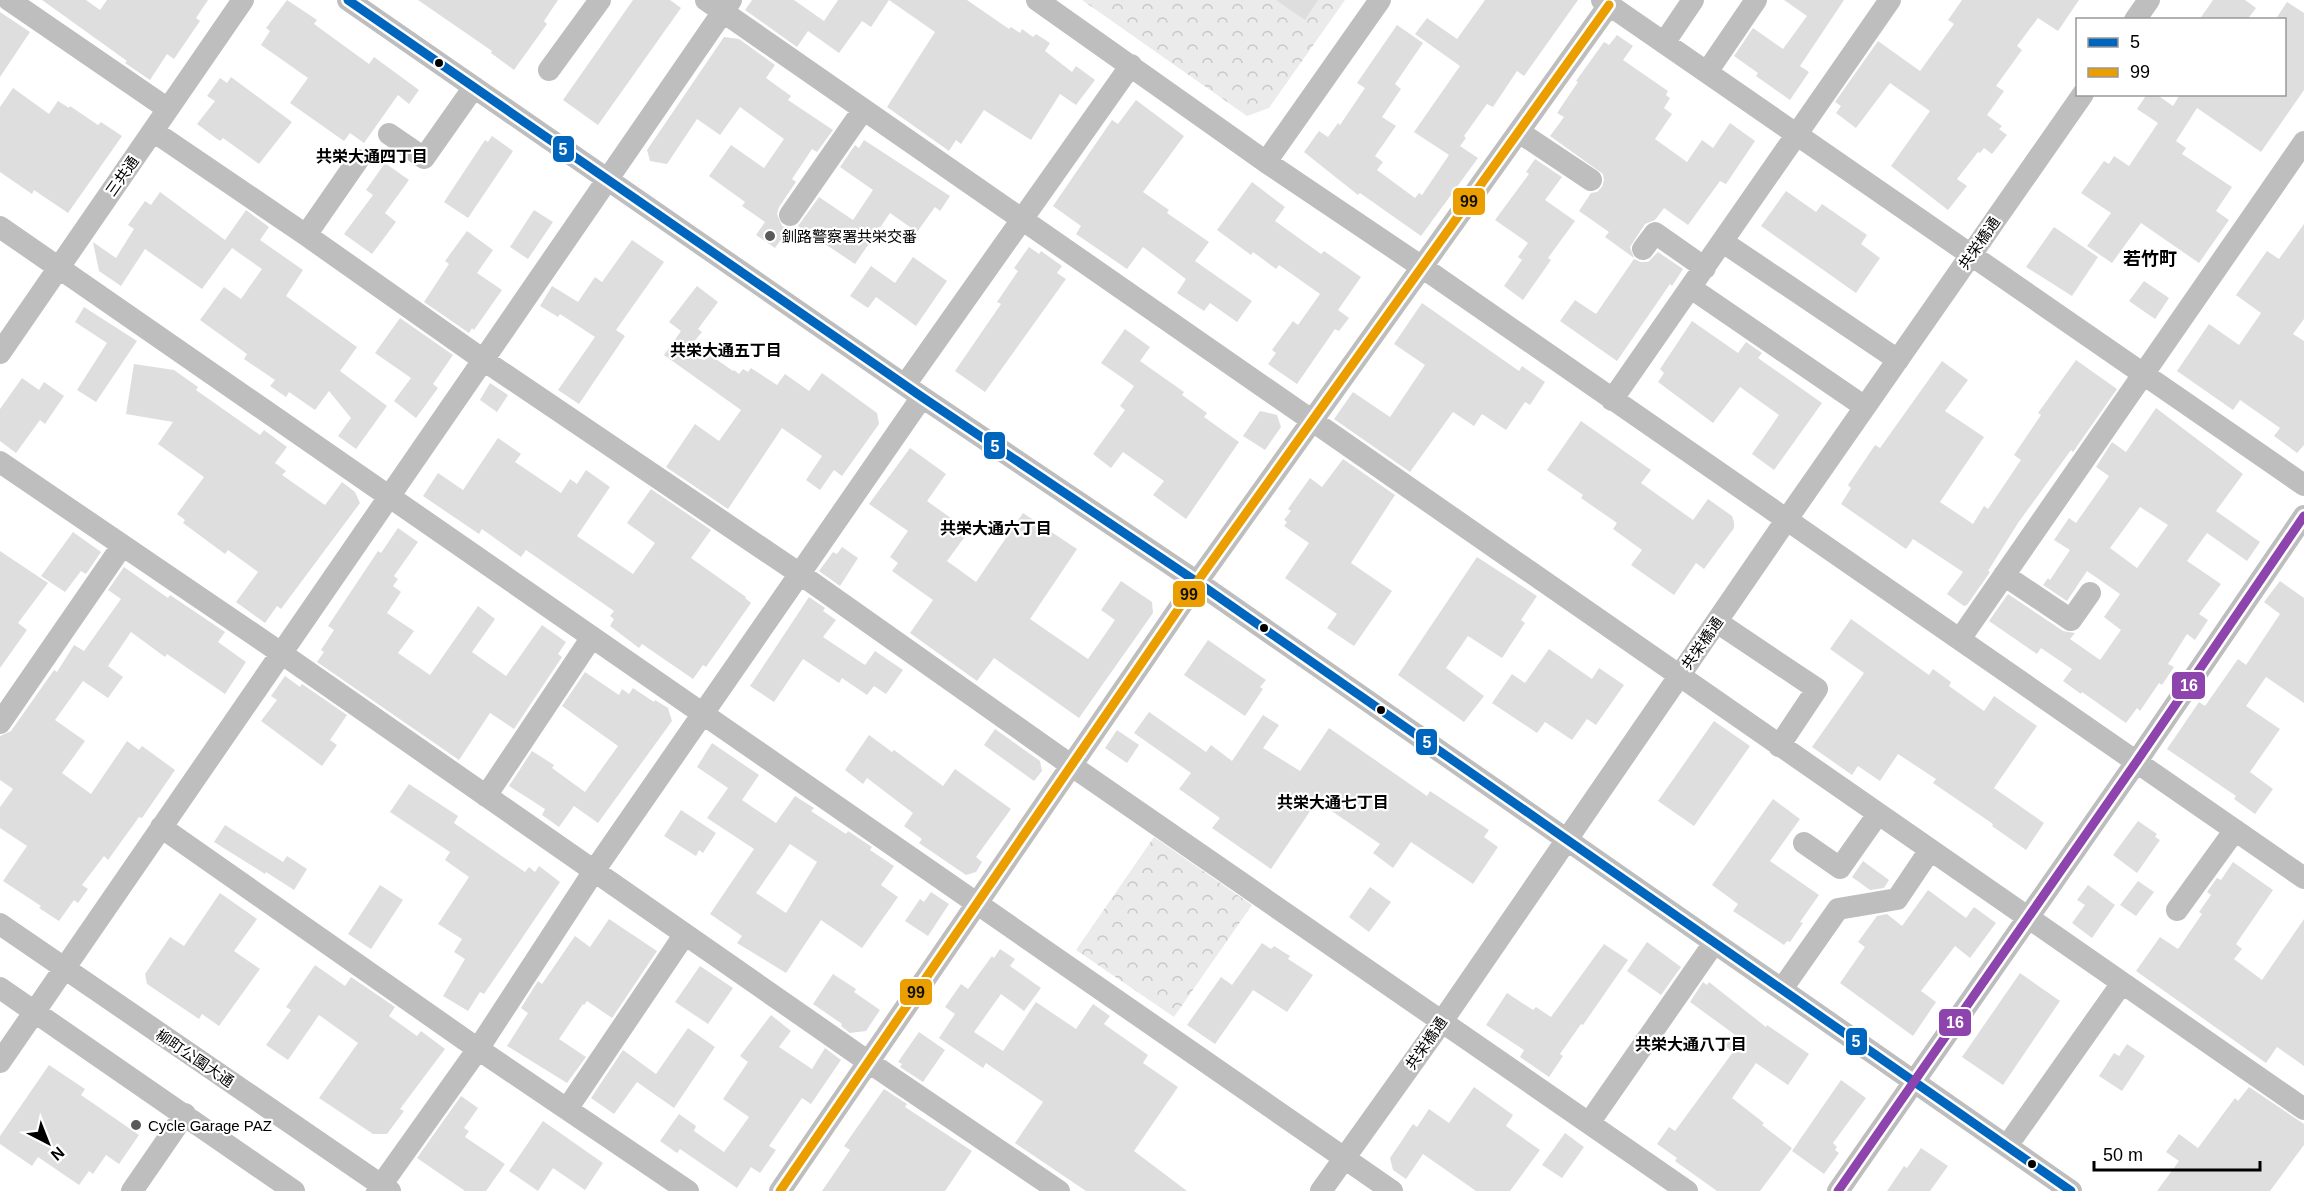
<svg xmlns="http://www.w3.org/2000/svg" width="2304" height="1191" viewBox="0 0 2304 1191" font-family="Helvetica,'Noto Sans JP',sans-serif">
<defs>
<pattern id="forest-crowns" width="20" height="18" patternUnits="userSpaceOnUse" patternTransform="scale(1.5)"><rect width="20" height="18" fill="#ebebeb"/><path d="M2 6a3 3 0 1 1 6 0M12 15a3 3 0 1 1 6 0" fill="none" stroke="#c8c8c8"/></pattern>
</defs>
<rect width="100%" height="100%" fill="#fff"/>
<!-- forest -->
<path fill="url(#forest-crowns)" d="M1082 0H1345L1269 108 1247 116Z
M1154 837 1252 905 1174 1017 1076 950Z"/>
<!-- building -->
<path fill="#dedede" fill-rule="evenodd" d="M42 0H86L100 10 107 0H208L196 18 200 21 174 59 167 54 150 80 125 63 127 61Z
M287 0 317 20 314 24 369 64 374 57 419 90 409 104 398 95 364 143 350 133 344 141 290 103 308 78 261 45 270 31 266 28Z
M418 0H558L544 21 547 24 514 70 491 53 492 51Z
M633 0H670L681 8 598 125 563 100Z
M752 0H794L824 21 838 0H967L1009 29 1011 27 1020 33 1022 29 1033 37 1036 34 1050 43 1045 51 1072 72 1076 66 1095 80 1076 105 1060 94 1031 140 984 110 961 144 956 140 949 151 887 107 935 32 889 0 871 27 862 21 839 53 808 31 797 47 745 10Z
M1276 0H1318L1305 20Z
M1485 0H1578L1524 76 1517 71 1493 107 1487 104 1464 136 1466 138 1460 146 1478 158 1421 236 1360 193 1358 195 1304 152 1319 131 1328 137 1338 123 1340 125 1365 88 1357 83 1397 25 1423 43 1395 84 1401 89 1382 117 1396 126 1375 156 1383 162 1377 170 1415 198 1419 193 1422 195 1449 155 1414 132 1460 66 1415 34 1427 18 1457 39Z
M1784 0H1844L1800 66 1809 72 1790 100 1756 76 1758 73 1734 56 1753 28 1783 49 1807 16Z
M1962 0H2079L2058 31 2038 18 2017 46 2022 50 1996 86 2004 91 1987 115 2002 126 1999 129 2007 135 1992 154 1984 148 1980 153 1978 152 1957 179 1967 186 1948 210 1891 166 1930 111 1890 83 1856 128 1836 113 1841 106 1835 102 1878 41 1920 71 1954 24 1948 20Z
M2213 0H2245L2256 8 2247 20H2199Z
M2287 2 2304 13V90L2261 152 2197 108 2176 141 2186 148 2182 154 2232 187 2216 211 2229 220 2199 263 2141 223 2112 263 2087 246 2111 213 2081 193 2104 161 2109 164 2114 156 2129 166 2158 123 2137 109 2147 94H2156L2173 106 2179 96 2178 94H2284V20L2277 17Z
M0 12 30 32 0 77Z
M1617 35 1633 46 1623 60 1668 91 1666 95 1670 98 1664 108 1672 114 1655 139 1687 162 1702 140 1713 148 1730 123 1755 141 1726 184 1720 181 1688 225 1664 208 1655 220 1645 224 1630 247 1634 258 1605 237 1609 232 1579 211 1591 193 1597 192 1602 187 1604 180 1603 174 1550 136 1564 117 1557 113 1578 82 1576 81 1604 42 1609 45Z
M724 37 739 39 775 65 766 78 791 96 788 100 833 130 817 152 812 149 792 179 796 182 779 207 777 214 782 226 789 228 775 248 756 235 765 222 742 206 745 202 709 176 731 145 764 168 784 139 740 107 720 135 697 119 667 164 650 161 647 150Z
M231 77 292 122 259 164 223 138 220 141 197 124 215 101 207 96 220 78 227 83Z
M13 88 49 114 58 101 69 108 70 106 98 125 101 122 122 136 68 213 34 190 32 194 0 172V107Z
M1136 100 1184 136 1143 192 1169 210 1167 213 1209 242 1195 261 1252 301 1237 322 1210 303 1204 311 1177 293 1186 279 1143 247 1127 269 1076 234 1081 226 1053 206 1112 120 1118 124Z
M492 136 513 151 468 218 444 202 485 140 488 142Z
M864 140 950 196 940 211 935 207 917 232 890 213 855 264 798 226 819 197 853 220 873 190 840 167 855 145 859 148Z
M1535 159 1562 177 1545 200 1575 221 1548 258 1551 260 1523 300 1504 286 1522 260 1518 257 1528 243 1495 220 1529 174 1526 172Z
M385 163 409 180 385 213 396 222 372 254 344 234 373 195 366 190Z
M1252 182 1285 207 1275 221 1321 254 1324 251 1361 277 1338 310 1349 318 1339 331 1335 329 1297 384 1268 364 1276 353 1272 350 1293 321 1298 325 1320 294 1279 265 1276 269 1253 252 1251 255 1217 230Z
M1786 191 1816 212 1822 204 1867 235 1861 244 1880 258 1856 293 1761 226Z
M160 192 225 240 246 210 269 227 260 240 303 270 286 296 357 347 340 371 387 406 356 449 338 436 351 418 329 391 315 410 289 392 286 397 270 386 275 380 244 359 247 354 200 320 224 287 241 299 262 269 232 248 202 289 145 249 121 286 99 271 93 242 116 258 134 229 128 225 145 201 151 205Z
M534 210 553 222 528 259 510 247Z
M2304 224V319L2293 334 2304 341V445L2297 453 2274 436 2280 428 2240 400 2233 410 2177 371 2209 324 2239 345 2261 313 2236 295 2267 251 2279 259Z
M2054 227 2098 257 2072 296 2026 267Z
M467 231 493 250 477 273 502 290 474 330 472 328 469 333 424 302 449 264 445 261Z
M632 240 664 262 616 330 625 336 579 404 558 390 595 337 560 314 558 317 540 306 552 286 578 302 595 277 602 282Z
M1029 247 1039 254 1041 251 1062 266 1057 273 1066 279 985 392 955 371 1001 304 997 302 1018 271 1014 268Z
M1658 252 1683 269 1672 286 1670 284 1617 361 1560 321 1575 300 1596 314 1634 259 1641 262H1648Z
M913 257 947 281 916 326 876 297 868 308 850 296 871 266 895 283Z
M2144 281 2169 298 2155 319 2129 301Z
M697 286 718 302 698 329 702 332 693 343 733 371 734 370 739 374 743 369 748 372 751 368 777 385 785 374 809 391 822 373 877 413 879 424 842 476 834 470 820 490 806 480 822 456 782 428 728 509 666 467 695 424 719 441 741 410 664 355 681 331 669 322Z
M1422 303 1519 371 1522 366 1545 382 1530 405 1525 402 1506 430 1482 414 1474 426 1453 412 1410 472 1334 419 1353 392 1390 417 1425 365 1394 344Z
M84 307 137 341 96 402 77 390 107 343 75 322Z
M400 318 453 355 433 384 438 388 416 418 394 401 411 378 375 353Z
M1692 321 1738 353 1746 342 1762 353 1758 358 1822 403 1774 470 1752 454 1779 415 1740 387 1713 423 1658 382 1664 373 1660 369Z
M1125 329 1150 347 1140 361 1184 392 1182 395 1207 413 1204 417 1239 442 1186 519 1153 495 1164 481 1123 452 1111 468 1093 454 1125 410 1120 406 1134 386 1101 363Z
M2076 360 2117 389 2073 452 2071 450 2018 523 1988 571 1990 572 1967 605 1964 606 1947 594 1963 572 1913 539 1906 549 1841 504 1851 488 1848 485 1875 445 1880 448 1942 361 1968 380 1945 411 1984 437 1940 502 1973 524 1984 506 1988 509 2021 460 2014 455 2041 415 2038 413Z
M134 364 174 370 198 387 196 390 260 435 264 430 287 447 275 463 286 471 282 475 325 505 342 482 355 492 360 503 281 609 277 606 265 623 236 602 258 572 228 550 225 554 183 523 185 520 177 514 204 477 158 444 173 422 126 414Z
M22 378 39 390 44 382 64 396 45 424 40 420 16 453 0 441V409Z
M490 383 508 395 497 412 480 400Z
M2156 408 2243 474 2216 511 2260 542 2247 561 2207 533 2187 561 2221 584 2199 614 2208 620 2195 640 2187 634 2168 664 2174 667 2162 685 2159 683 2140 711 2137 708 2126 723 2082 692 2081 694 2063 681 2072 669 2041 648 2037 654 1989 621 2008 594 2063 631 2075 633 2070 639 2100 660 2121 630 2104 617 2120 594 2087 571 2067 601 2043 585 2048 578 2050 580 2070 550 2054 540 2069 518 2076 523 2109 476 2096 467 2112 442 2126 452ZM2140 507 2168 525 2137 568 2110 548Z
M1260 411 1277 415 1281 427 1265 450 1243 436Z
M1581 421 1651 470 1641 483 1693 520 1708 499 1732 516 1734 522V528L1704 569 1696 563 1674 595 1631 565 1642 550 1613 529 1617 523 1581 498 1583 495 1547 470Z
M498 438 521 454 515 462 561 493 570 479 577 484 586 470 610 487 577 536 633 574 655 543 627 523 651 489 711 530 691 558 746 597 745 598 751 603 706 667 703 665 693 679 642 644 639 648 610 626 614 619 610 616 614 611 526 550 521 557 482 529 479 534 423 496 438 473 463 490Z
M910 448 946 474 927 501 969 531 947 561 976 582 1023 513 1077 549 1030 619 1088 659 1115 620 1101 610 1121 581 1152 602 1153 613 1079 718 994 658 977 681 910 633 933 600 892 571 898 563 890 557 908 531 869 504Z
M1343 459 1395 495 1351 563 1392 591 1354 646 1327 628 1337 614 1285 578 1309 543 1284 526 1287 522 1284 520 1291 511 1288 509 1310 478 1322 487Z
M398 528 418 542 394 576 398 579 393 586 401 592 387 613 414 631 398 653 430 675 478 606 495 619 472 652 506 676 542 625 566 642 558 654 562 657 514 729 490 713 459 760 317 662 324 652 321 650 334 630 328 626 378 551 381 553Z
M73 532 101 552 86 574 81 571 65 592 41 576Z
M842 547 858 558 840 586 819 571 833 552 837 554Z
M0 551 48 583 18 623 27 630 0 668Z
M1477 557 1537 596 1521 620 1525 623 1502 658 1468 636 1446 668 1484 696 1464 722 1398 675Z
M124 567 168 598 170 595 225 632 218 642 246 662 225 694 167 654 165 657 131 632 108 666 123 677 108 698 83 681 55 720 85 741 62 773 91 794 127 741 139 750 142 746 175 770 142 818 139 817 108 860 104 856 82 885 88 889 78 903 74 900 59 921 39 908 41 906 3 881 27 846 0 828V807L13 789 0 780V736L11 731 54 670 57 672 74 645 84 651 121 599 108 590Z
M2280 581 2304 598V703L2266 677 2246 706 2280 729 2250 772 2273 789 2255 814 2234 799 2236 796 2167 749 2199 702 2205 706 2238 659 2246 665 2280 614 2264 602Z
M809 597 825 608 823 611 836 620 823 637 865 665 875 651 903 670 886 694 874 686 867 695 842 678 839 683 803 659 774 702 750 686Z
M1851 619 1929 675 1933 669 1951 682 1949 686 1984 711 1994 696 2037 726 1994 788 2044 823 2026 850 1992 826 1993 824 1933 783 1936 779 1898 754 1880 781 1858 766 1852 775 1812 747 1864 673 1830 649Z
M1208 640 1266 680 1260 687 1263 689 1245 716 1184 675Z
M1549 649 1592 679 1599 668 1624 685 1596 725 1587 719 1572 740 1545 722 1537 733 1492 703 1512 674 1525 683Z
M585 672 619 695 622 689 629 694 633 688 654 702 655 700 668 708 672 721 598 823 574 806 559 827 542 815 545 809 509 786 532 751 554 765 552 768 585 792 618 746 562 706Z
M285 676 300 687 302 684 347 715 330 740 337 745 322 766 261 721 277 700 271 696Z
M1149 712 1206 752 1211 745 1232 761 1263 715 1279 725 1263 748 1300 771 1329 728 1427 796 1430 791 1489 830 1484 837 1498 847 1473 884 1411 842 1393 868 1373 853 1380 844 1317 801 1271 869 1212 828 1220 818 1179 789 1191 773 1134 733Z
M1714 721 1750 746 1694 826 1658 801Z
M995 729 1040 761 1042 771 1034 781 984 745Z
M1117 730 1139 745 1127 763 1105 748Z
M869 735 892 752 894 750 943 786 955 769 1011 809 976 857 982 862 976 872 966 875 919 843 922 839 904 826 913 813 867 778 863 784 845 770Z
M712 743 759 775 742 800 776 823 795 796 814 808 811 811 846 834 848 831 872 847 870 850 894 866 881 885 898 897 862 948 821 920 786 973 737 943 742 936 710 914 754 849 707 818 728 788 697 767ZM790 844 817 862 786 913 756 893Z
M409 784 458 816 454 823 525 872 529 867 535 872 539 866 560 882 484 994 480 992 468 1011 443 996 465 959 454 952 462 939 438 924 469 877 445 860 450 852 390 812Z
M1773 799 1800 819 1770 861 1819 895 1800 922 1803 923 1790 942 1787 941 1784 945 1733 911 1738 904 1712 885Z
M681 810 716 833 703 853 699 850 696 856 664 836Z
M2138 821 2157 834 2155 837 2160 840 2137 873 2113 855Z
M225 825 283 862 287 856 307 869 294 890 266 872 265 874 214 842Z
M1863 861 1889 880 1884 888 1870 890 1852 877Z
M2233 862 2273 890 2236 944 2242 949 2234 959 2262 980 2304 919V1066L2277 1047 2266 1063 2136 971 2160 937 2178 949 2202 914 2199 912 2211 895 2207 892 2217 878 2221 880Z
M2138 881 2154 892 2136 916 2120 905Z
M380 885 403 900 371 949 348 934Z
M2088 885 2115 905 2092 938 2072 923 2085 905 2077 900Z
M1370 887 1391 902 1369 932 1349 917Z
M1928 890 1966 918 1974 907 1996 923 1970 958 1955 946 1921 991 1936 1002 1913 1036 1840 983 1865 947 1858 942 1877 916 1887 914 1902 926Z
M931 892 949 904 928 936 905 921 920 899 924 902Z
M220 893 257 919 234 951 260 969 219 1026 202 1014 199 1019 147 984 145 974 170 937 184 946Z
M609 919 657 951 612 1018 587 1001 584 1005 583 1004 559 1039 586 1057 567 1083 507 1046 528 1013 521 1008 538 981 542 984 575 936 590 947Z
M1647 942 1681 967 1661 995 1627 971Z
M1262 943 1271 949 1274 946 1290 956 1288 959 1313 975 1287 1012 1253 990 1215 1044 1187 1025 1221 977 1232 985Z
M1604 944 1628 960 1583 1025 1581 1024 1560 1054 1563 1056 1549 1077 1520 1057 1524 1050 1486 1025 1507 993 1533 1010 1536 1007 1551 1017Z
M1000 949 1015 959 1010 966 1041 988 1024 1011 1001 994 974 1032 1003 1051 1036 1002 1076 1029 1093 1004 1110 1016 1104 1024 1148 1055 1143 1063 1178 1087 1134 1151 1187 1191H1086L1015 1143 1043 1102 986 1063 983 1068 939 1038 955 1014 945 1007 961 984 968 989 992 956 994 958Z
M315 965 345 986 351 977 395 1007 389 1016 417 1036 421 1031 445 1049 400 1109 404 1111 387 1134H373L319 1098 358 1043 319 1015 288 1060 266 1045 291 1010 286 1007Z
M700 966 733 988 708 1024 675 1002Z
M2020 973 2060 1001 2003 1085 1962 1057Z
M833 974 856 989 854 992 880 1010 866 1031 850 1033 841 1026 842 1024 813 1004Z
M1703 982 1707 985 1709 982 1766 1027 1767 1025 1809 1054 1788 1085 1756 1063 1732 1098 1764 1123 1762 1125 1792 1148 1760 1191H1717L1675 1161 1677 1158 1657 1144 1669 1127 1675 1131 1733 1052 1725 1046 1734 1034 1690 1002Z
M771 1015 791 1031 779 1047 812 1069 825 1048 841 1060 811 1104 802 1098 769 1146 776 1150 760 1173 751 1167 737 1188 680 1149 677 1153 660 1141 679 1114 696 1126 694 1131 724 1152 749 1117 723 1099 748 1062 740 1056Z
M688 1028 715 1047 674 1108 637 1082 614 1114 591 1098 623 1050 656 1074Z
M919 1032 945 1050 923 1082 900 1067 902 1064 898 1062Z
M2127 1044 2145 1056 2122 1091 2099 1076 2114 1053 2119 1056Z
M49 1065 85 1089 81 1095 139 1135 119 1164 106 1155 93 1174 89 1171 79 1185 38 1157 32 1166 0 1144V1136Z
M1841 1080 1866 1098 1833 1143 1837 1147 1835 1150 1839 1153 1824 1174 1792 1151Z
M1474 1087 1513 1115 1506 1126 1540 1150 1510 1191H1476L1423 1154 1406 1179 1393 1170 1390 1158 1413 1124 1417 1127 1429 1109 1449 1123Z
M2249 1087 2304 1124V1145L2270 1191H2157L2179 1161 2166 1152 2179 1134 2198 1148 2235 1098 2238 1101Z
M884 1089 907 1104 905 1107 972 1151 945 1191H822L850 1150 844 1146Z
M461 1096 478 1108 464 1128 469 1131 465 1137 505 1164 486 1191H465L417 1158Z
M543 1121 603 1163 585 1190 553 1168 538 1191 509 1171Z
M1565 1133 1584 1147 1562 1178 1542 1165Z
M1921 1148 1948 1166 1930 1191H1887L1904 1166 1907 1168Z"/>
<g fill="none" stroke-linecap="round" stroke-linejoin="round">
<!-- minor -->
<path stroke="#bebebe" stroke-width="22" d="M9 0 168 109
M348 0 922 397 1197 582 2071 1191
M706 0 2304 1109
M1037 0 1266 162 1422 267 2304 878
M1602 0 2304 485
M2135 20 2149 0
M1664 43 1693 0
M549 70 600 0
M1707 72 1756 0
M153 131 306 235 482 359 800 574 1072 766 1687 1191
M1519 132 1591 180
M389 134 424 158 474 87
M1266 162 1380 0
M790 215 863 110
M0 227 1392 1191
M306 235 358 160
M1723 242 1898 360
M1643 249 1655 233 1705 268
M1691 288 1865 407
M0 353 243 0
M905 385 1131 65
M1612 400 1890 0
M0 462 281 653 870 1063 1059 1191
M2004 575 2071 620 2090 593
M1717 622 1817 689 1779 746
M1960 639 2304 142
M0 723 122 546
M486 796 592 637
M161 827 478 1049 688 1191
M1804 843 1840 868 1878 814
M2177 910 2235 830
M0 924 390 1191
M0 988 294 1191
M1782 989 1838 909 1897 899 1930 850
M0 1062 731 0
M567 1109 685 934
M1589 1123 1714 943
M2007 1146 2122 983
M132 1191 185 1114
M377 1191 478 1049 594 871 922 397
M780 1191 1197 582 1609 5
M1321 1191 1443 1020 1787 519 2083 94
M1838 1191 2137 761 2304 516"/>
<defs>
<path id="bus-1" d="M348 0 922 397 1197 582 2071 1191"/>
<path id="bus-2" d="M780 1191 1197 582 1609 5"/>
<path id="bus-3" d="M1838 1191 2137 761 2304 516"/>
</defs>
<!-- bus-1 casing -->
<use href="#bus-1" stroke="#fff" stroke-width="14"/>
<!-- bus-2 casing -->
<use href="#bus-2" stroke="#fff" stroke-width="14"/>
<!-- bus-3 casing -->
<use href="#bus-3" stroke="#fff" stroke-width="14"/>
<!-- bus-1 -->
<use href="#bus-1" stroke="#0065bd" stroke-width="9"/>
<!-- bus-2 -->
<use href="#bus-2" stroke="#eb9e00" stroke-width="9"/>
<!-- bus-3 -->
<use href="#bus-3" stroke="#8e44ad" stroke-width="9"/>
</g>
<!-- markers -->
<g fill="#000" stroke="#fff" stroke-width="2">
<circle cx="439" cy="63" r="5"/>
<circle cx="1264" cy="628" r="5"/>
<circle cx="1381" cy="710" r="5"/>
<circle cx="2032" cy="1164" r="5"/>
</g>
<g fill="#595959" stroke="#fff" stroke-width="2">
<circle cx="770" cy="236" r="6"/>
<circle cx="136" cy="1125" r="6"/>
</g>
<g text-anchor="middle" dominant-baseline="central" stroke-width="4.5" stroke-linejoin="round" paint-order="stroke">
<!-- street labels -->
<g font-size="15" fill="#000" stroke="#fff">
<text transform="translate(122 176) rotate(-55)">三共通</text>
<text transform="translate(1979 243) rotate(-55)">共栄橋通</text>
<text transform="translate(1702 643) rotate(-55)">共栄橋通</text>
<text transform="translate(1426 1043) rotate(-55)">共栄橋通</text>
<text transform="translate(195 1058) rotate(34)">柳町公園大通</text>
</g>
<!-- poi labels -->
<g font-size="15" fill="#000" stroke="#fff" text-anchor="start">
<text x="782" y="236">釧路警察署共栄交番</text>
<text x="148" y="1125">Cycle Garage PAZ</text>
</g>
<!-- neighbourhood labels -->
<g font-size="16" font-weight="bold" fill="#000" stroke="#fff">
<text x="372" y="156">共栄大通四丁目</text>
<text x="726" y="350">共栄大通五丁目</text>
<text x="996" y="528">共栄大通六丁目</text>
<text x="1333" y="802">共栄大通七丁目</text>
<text x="1691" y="1044">共栄大通八丁目</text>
</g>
<!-- quarter labels -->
<g font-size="18" font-weight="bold" fill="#000" stroke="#fff">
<text x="2150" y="259">若竹町</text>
</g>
</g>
<g stroke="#fff" stroke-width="2">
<rect x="552" y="135" width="23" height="28" rx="6" fill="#0065bd"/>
<rect x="1452" y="187" width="34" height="29" rx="6" fill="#eb9e00"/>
<rect x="983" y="431" width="23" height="29" rx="6" fill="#0065bd"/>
<rect x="1172" y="580" width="34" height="28" rx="6" fill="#eb9e00"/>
<rect x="2171" y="671" width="35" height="29" rx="6" fill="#8e44ad"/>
<rect x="1415" y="728" width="23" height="28" rx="6" fill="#0065bd"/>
<rect x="899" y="978" width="34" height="28" rx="6" fill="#eb9e00"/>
<rect x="1938" y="1008" width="34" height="29" rx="6" fill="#8e44ad"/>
<rect x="1845" y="1027" width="23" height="29" rx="6" fill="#0065bd"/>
</g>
<g font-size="16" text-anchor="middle" font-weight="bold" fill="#fff">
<text x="563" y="155">5</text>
<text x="995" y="452">5</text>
<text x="2189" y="691">16</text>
<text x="1427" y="748">5</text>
<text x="1955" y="1028">16</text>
<text x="1856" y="1047">5</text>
</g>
<g font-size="16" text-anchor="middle" font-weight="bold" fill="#111">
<text x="1469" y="207">99</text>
<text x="1189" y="600">99</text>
<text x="916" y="998">99</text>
</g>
<!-- legend -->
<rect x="2076" y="18" width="210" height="78" fill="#ffffff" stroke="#999999" stroke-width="1.5"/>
<rect x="2088" y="38" width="30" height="9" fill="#0065bd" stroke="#999999" stroke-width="1.5"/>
<text x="2130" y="48" font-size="18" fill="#000000">5</text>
<rect x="2088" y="68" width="30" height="9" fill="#eb9e00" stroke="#999999" stroke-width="1.5"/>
<text x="2130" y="78" font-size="18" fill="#000000">99</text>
<!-- north arrow -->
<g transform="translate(48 1143) rotate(138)" stroke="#ffffff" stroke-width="4.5" paint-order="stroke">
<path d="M0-4.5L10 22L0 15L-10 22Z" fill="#000000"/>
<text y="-9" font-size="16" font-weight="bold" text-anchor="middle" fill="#000000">N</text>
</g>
<!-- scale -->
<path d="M2094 1161v9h166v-9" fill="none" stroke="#000000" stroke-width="3"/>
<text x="2103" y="1161" font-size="18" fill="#000000" stroke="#ffffff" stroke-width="4.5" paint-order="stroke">50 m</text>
</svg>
